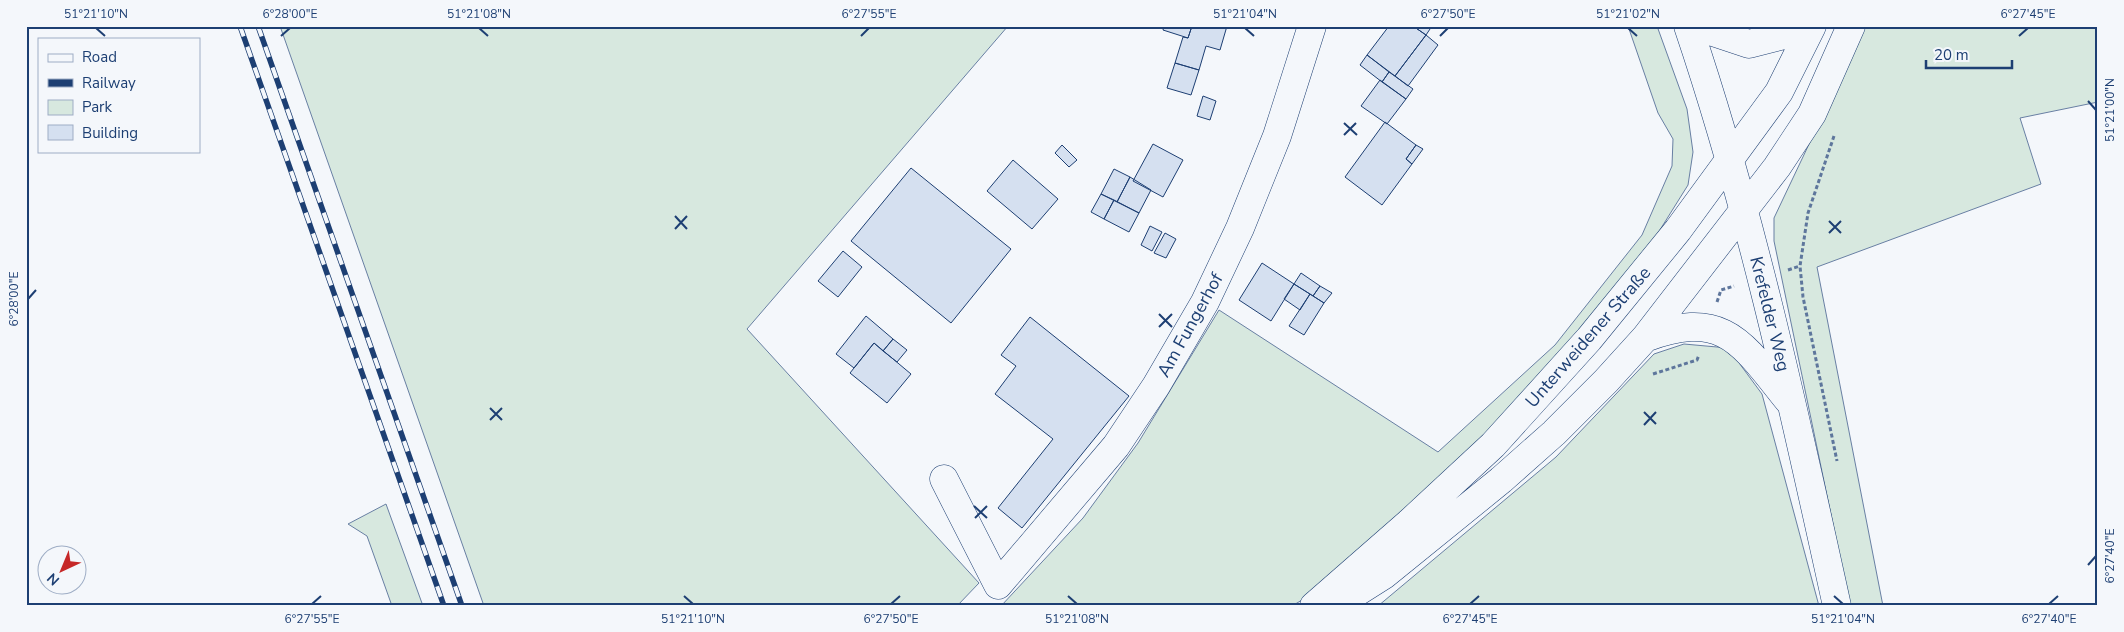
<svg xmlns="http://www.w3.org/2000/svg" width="2124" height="632" viewBox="0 0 2124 632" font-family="'Nunito Sans',sans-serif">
<rect width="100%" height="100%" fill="#f4f7fb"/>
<!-- green -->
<path fill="#d7e8df" stroke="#687fa3" d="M280 26H1008L747 329 979 583 957 606H484Z
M1628 26H1657L1687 109 1693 152 1688 185 1653 241 1523 403 1307 597 1292 606H1001L1083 518 1138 443 1219 310 1438 452 1555 345 1642 235 1672 166 1673 139 1658 113Z
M1865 26H2098V102L2020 118 2041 184 1817 267 1883 606H1850L1774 241V218Z
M1684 344 1728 348 1762 394 1819 606H1378L1556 457 1654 354Z
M386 504 423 606H392L367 536 348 524Z"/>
<!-- building -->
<path fill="#d5e0f0" stroke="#1d3f73" d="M1164 26H1192L1188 38 1163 30Z
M1192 26H1227L1220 50 1206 46 1199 70 1175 63 1183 37 1188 38Z
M1389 26H1413L1426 35 1395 76 1367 55Z
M1413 26H1432L1426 35Z
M1426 35 1438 45 1408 86 1395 76Z
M1367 55 1389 72 1382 82 1360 65Z
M1175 63 1199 70 1191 95 1167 88Z
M1389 72 1413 89 1406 99 1382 82Z
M1380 80 1406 99 1387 124 1361 106Z
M1203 96 1216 101 1210 120 1197 116Z
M1385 122 1416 145 1406 159 1412 164 1382 205 1345 177Z
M1153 144 1183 160 1163 197 1133 181Z
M1062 145 1077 160 1069 167 1055 153Z
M1416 145 1423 149 1412 164 1406 159Z
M1013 160 1058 199 1032 229 987 191Z
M911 168 1011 249 951 323 851 241Z
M1114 169 1130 177 1117 202 1101 194Z
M1130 177 1151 190 1139 213 1117 202Z
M1101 194 1114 200 1104 219 1091 212Z
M1114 200 1139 213 1129 232 1104 219Z
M1150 226 1162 232 1152 251 1141 245Z
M1165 233 1176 239 1166 258 1154 253Z
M843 251 862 267 838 297 818 281Z
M1262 263 1294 284 1271 321 1239 300Z
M1301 273 1320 286 1313 296 1294 284Z
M1294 284 1310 294 1300 310 1284 299Z
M1320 286 1332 293 1324 303 1313 296Z
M1310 294 1324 303 1304 335 1289 326Z
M866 316 893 339 883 351 874 343 854 368 836 354Z
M1030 317 1129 396 1022 528 998 508 1053 439 995 394 1016 366 1001 355Z
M893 339 907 350 897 362 883 351Z
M874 343 911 374 887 403 850 373Z"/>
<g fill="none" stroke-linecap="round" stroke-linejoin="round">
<defs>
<path id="minor" d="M1688 26C1752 215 1794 411 1837 606
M1695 26 1749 44 1784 35 1799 26
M1645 338C1724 308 1742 343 1788 400
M944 479 998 585 1116 446 1156 386 1205 302 1240 228 1277 136 1312 26
M1314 606 1409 523 1493 445 1589 339 1678 230 1779 92 1812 26
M1335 606 1384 575 1501 480 1554 433 1606 381 1645 338 1777 167 1812 114 1851 26"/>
</defs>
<!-- minor casing -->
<use href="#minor" stroke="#1d3f73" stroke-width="29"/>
<!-- path -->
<path stroke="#5e769c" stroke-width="3" stroke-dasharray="4 2.5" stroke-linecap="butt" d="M1834 136 1808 213 1800 266 1803 297 1837 461
M1788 270 1800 266
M1717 302 1721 290 1734 286
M1653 374 1697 360 1699 355"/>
<!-- minor -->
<use href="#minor" stroke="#f4f7fb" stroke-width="28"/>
<defs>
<path id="rail" d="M240 26 444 606
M258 26 462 606"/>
</defs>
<!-- rail casing -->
<use href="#rail" stroke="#1d3f73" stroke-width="5.5"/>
<!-- rail -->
<use href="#rail" stroke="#f4f7fb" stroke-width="4" stroke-dasharray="11" stroke-linecap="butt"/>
</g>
<!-- ticks -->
<path fill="none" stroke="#1d3f73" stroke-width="2" d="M96 28 105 36M479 28 488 36M1245 28 1254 36M1628 28 1637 36M281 36 290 28M861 36 869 28M1440 36 1448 28M2019 36 2028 28M2088 101 2096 110M1344 123 1357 135M1344 135 1356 123M675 216 687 229M1829 221 1841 233M675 229 687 216M1829 233 1841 221M28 299 36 290M1159 314 1172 327M1159 327 1172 314M490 408 502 420M1644 412 1656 424M490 420 502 408M1644 425 1656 412M974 506 987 518M975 518 987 506M2088 565 2096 556M684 596 693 604M1068 596 1077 604M1834 596 1843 604M312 604 321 596M891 604 900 596M1470 604 1479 596M2049 604 2058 596"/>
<g text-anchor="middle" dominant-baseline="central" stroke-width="4" stroke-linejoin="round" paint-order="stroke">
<!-- street labels -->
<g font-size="18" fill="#1d3f73" stroke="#f4f7fb">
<text transform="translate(1770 314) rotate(76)">Krefelder Weg</text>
<text transform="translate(1190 325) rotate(-61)">Am Fungerhof</text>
<text transform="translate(1588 337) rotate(-49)">Unterweidener Straße</text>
</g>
</g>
<!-- border -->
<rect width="2124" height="632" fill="none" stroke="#f4f7fb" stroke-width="55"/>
<!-- legend -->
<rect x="38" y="38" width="162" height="115" fill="#f4f7fb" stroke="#9eadc5"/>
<rect x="48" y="54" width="25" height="8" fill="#f4f7fb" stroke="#9eadc5"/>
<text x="82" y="62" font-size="15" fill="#1d3f73">Road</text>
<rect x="48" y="79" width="25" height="8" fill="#1d3f73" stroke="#9eadc5"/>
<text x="82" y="88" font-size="15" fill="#1d3f73">Railway</text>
<rect x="48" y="100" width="25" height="15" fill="#d7e8df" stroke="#9eadc5"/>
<text x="82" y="112" font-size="15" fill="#1d3f73">Park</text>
<rect x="48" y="125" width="25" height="15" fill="#d5e0f0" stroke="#9eadc5"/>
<text x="82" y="138" font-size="15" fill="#1d3f73">Building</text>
<!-- north arrow -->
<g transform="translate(62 570) rotate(224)"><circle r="24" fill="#f4f7fb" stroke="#9eadc5"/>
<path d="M0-4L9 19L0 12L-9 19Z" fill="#c62828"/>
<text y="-8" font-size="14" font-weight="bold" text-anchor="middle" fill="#1d3f73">N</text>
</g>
<!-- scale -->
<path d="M1926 60v8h86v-8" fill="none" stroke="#1d3f73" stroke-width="2.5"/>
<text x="1934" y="60" font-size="15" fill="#1d3f73" stroke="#f4f7fb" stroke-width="4" paint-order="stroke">20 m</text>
<rect x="28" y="28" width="2068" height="576" fill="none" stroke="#1d3f73" stroke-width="2"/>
<g font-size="12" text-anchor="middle" fill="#1d3f73">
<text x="96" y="18">51°21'10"N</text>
<text x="290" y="18">6°28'00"E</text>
<text x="479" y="18">51°21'08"N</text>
<text x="869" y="18">6°27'55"E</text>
<text x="1245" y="18">51°21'04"N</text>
<text x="1448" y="18">6°27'50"E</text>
<text x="1628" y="18">51°21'02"N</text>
<text x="2028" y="18">6°27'45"E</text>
<text transform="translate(2110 110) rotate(-90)" y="4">51°21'00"N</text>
<text transform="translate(14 299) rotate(-90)" y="4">6°28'00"E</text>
<text transform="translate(2110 556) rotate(-90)" y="4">6°27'40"E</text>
<text x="312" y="623">6°27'55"E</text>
<text x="693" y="623">51°21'10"N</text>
<text x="891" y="623">6°27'50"E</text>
<text x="1077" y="623">51°21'08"N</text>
<text x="1470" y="623">6°27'45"E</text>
<text x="1843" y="623">51°21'04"N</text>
<text x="2049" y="623">6°27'40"E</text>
</g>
</svg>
